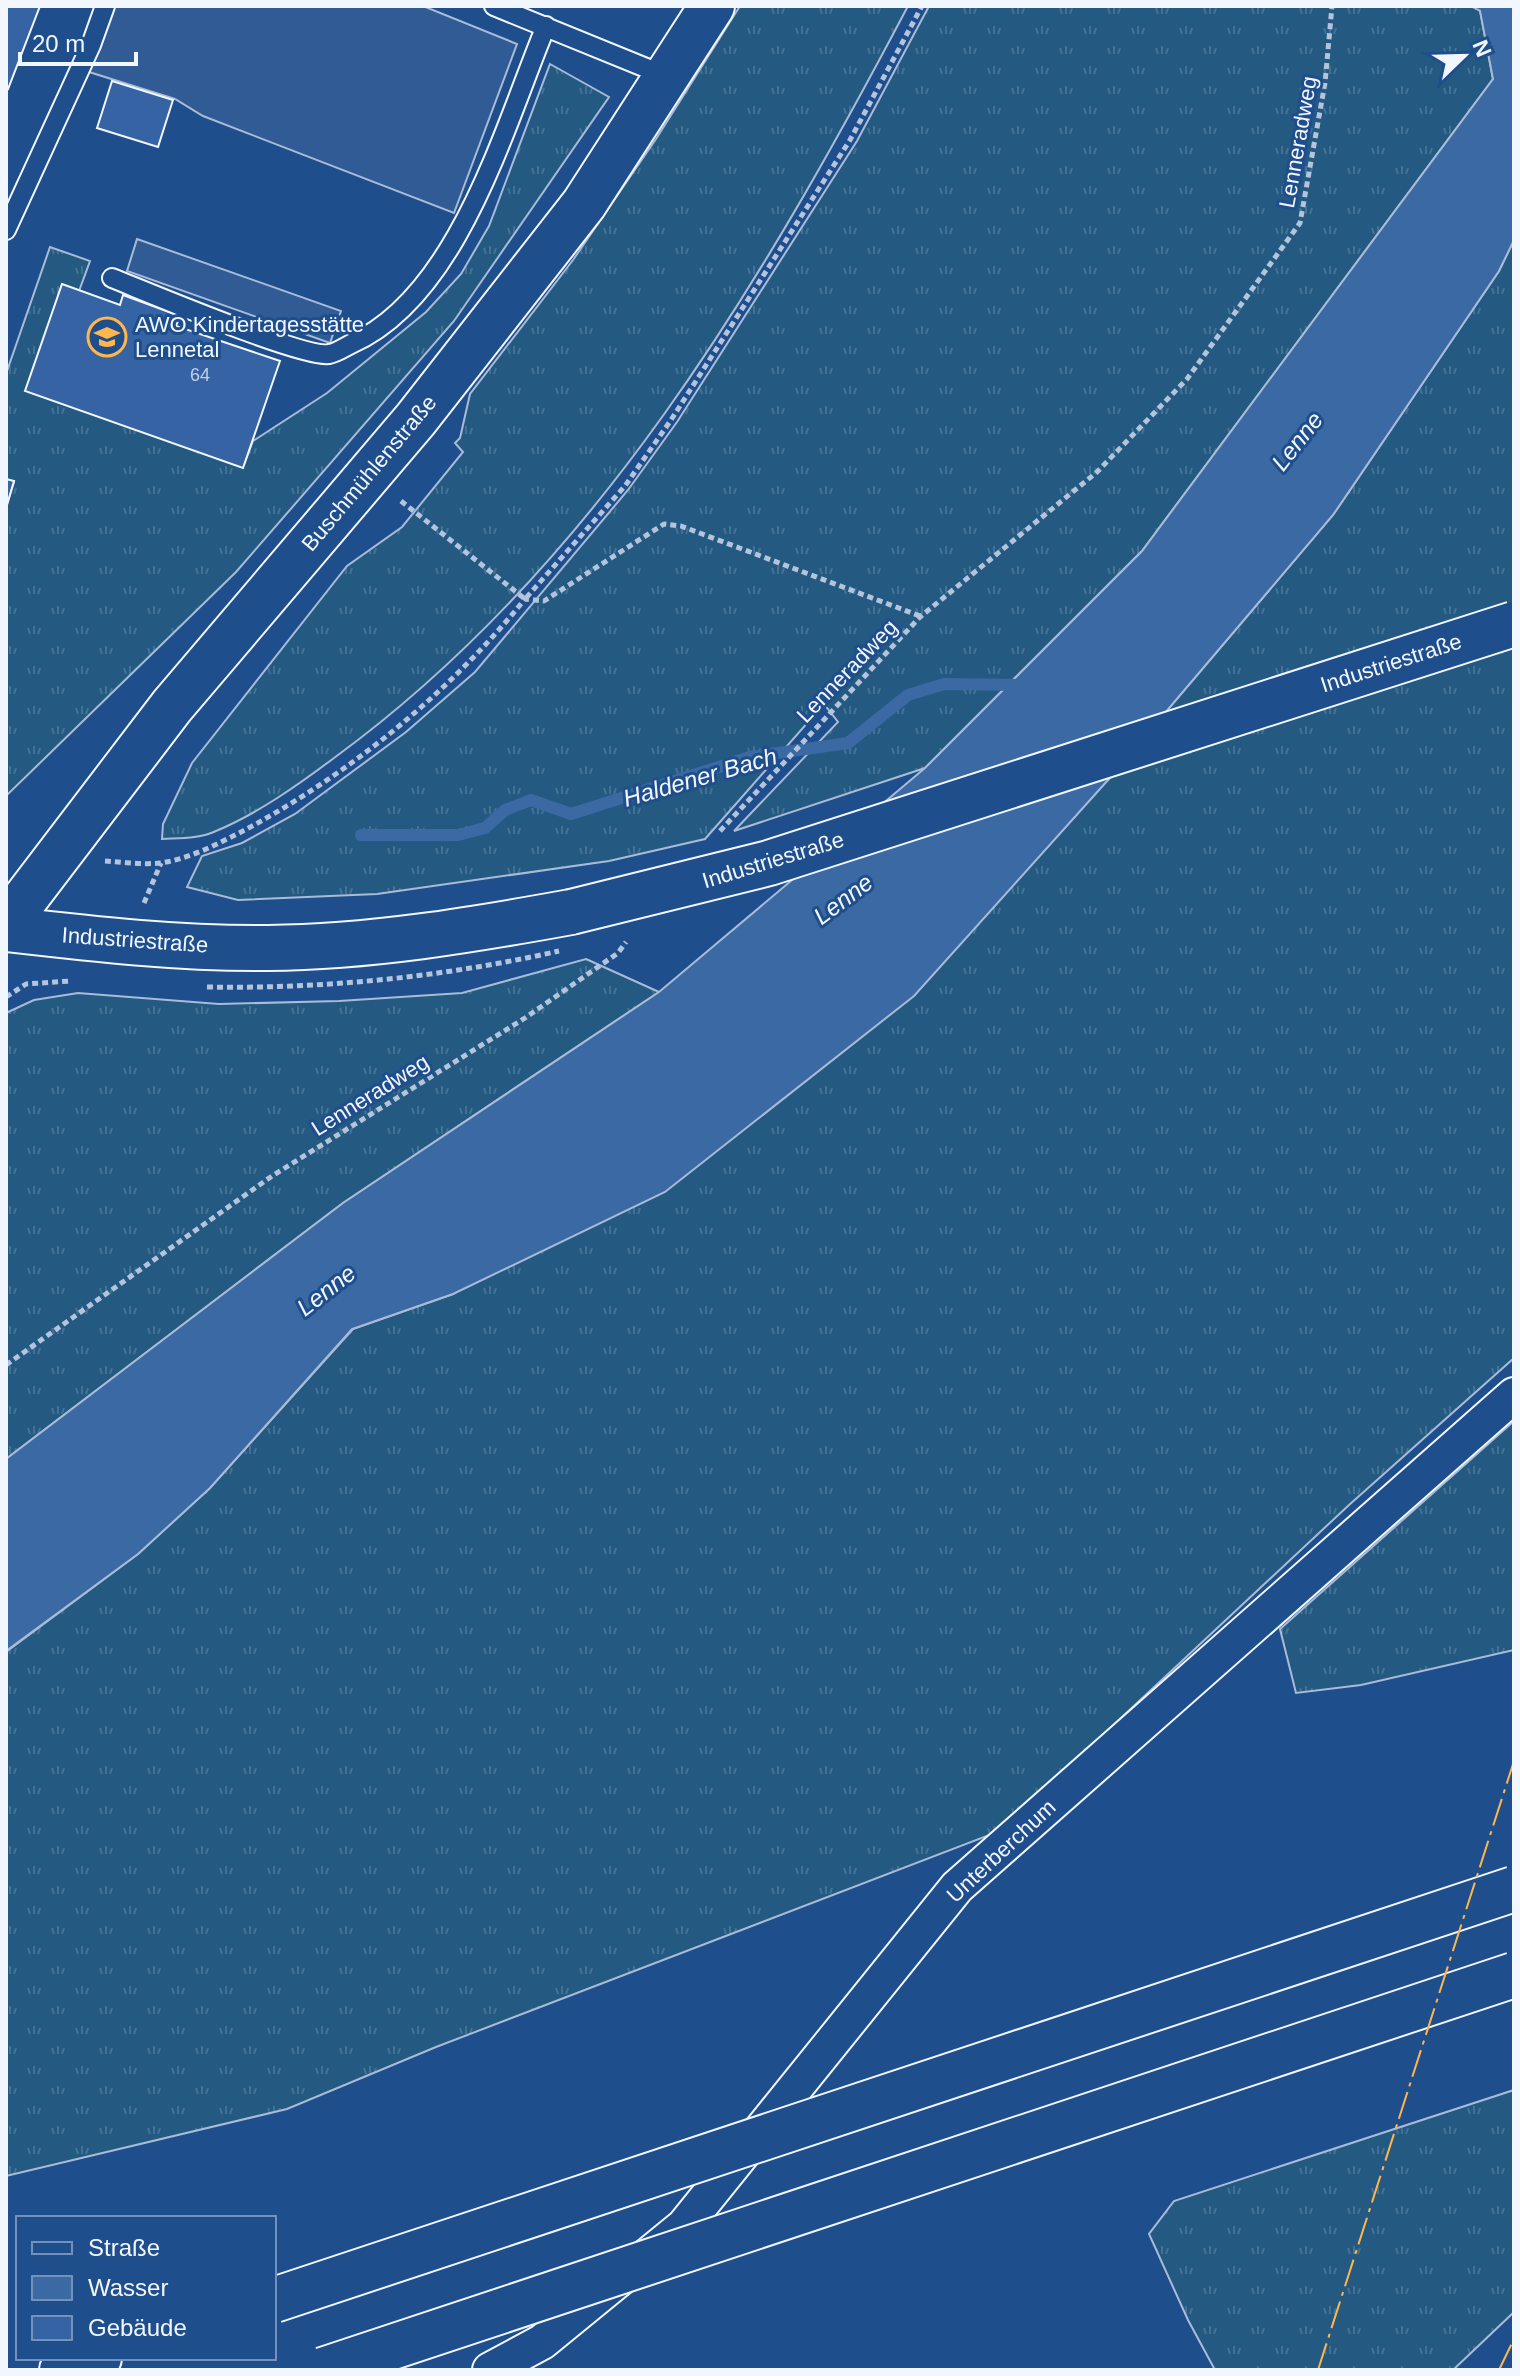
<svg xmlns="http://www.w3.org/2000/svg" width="1520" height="2376" viewBox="0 0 1520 2376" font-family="Helvetica,sans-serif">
<defs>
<pattern id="grass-tufts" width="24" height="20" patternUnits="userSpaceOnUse" patternTransform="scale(2)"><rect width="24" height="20" fill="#245a82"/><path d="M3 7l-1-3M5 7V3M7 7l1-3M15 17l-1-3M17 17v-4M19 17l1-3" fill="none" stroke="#447295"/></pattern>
</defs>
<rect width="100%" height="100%" fill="#1f4e8c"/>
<!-- grass -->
<path fill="url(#grass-tufts)" stroke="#a8bbd7" stroke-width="2" d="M740 6H908C761 285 593 569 334 758 298 785 257 814 216 831 199 839 180 838 162 839L163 824 192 763 347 566 402 527 463 452 455 443 460 438 470 394 573 260 656 139Z
M929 6H1471L1480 10 1493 79 1142 551 925 768 734 831 838 722 824 704 705 839 609 861 377 894 238 900 187 887 202 856 242 843 295 814 406 732 475 672 628 490 677 422 857 141Z
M550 64 609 97 454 321 236 572 6 796V508L14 482 6 479V374L50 247 90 261 79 291 62 285 26 391 243 467 253 441 327 393 426 312 461 274 489 226Z
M1514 240V1358L1349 1505 1000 1831 436 2047 287 2109 6 2176V1652L138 1554 210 1488 353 1329 453 1294 1108 780 1333 515 1499 271Z
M586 959 659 992 343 1203 6 1459V1013L34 1000 78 993 219 1004 339 1001 462 993Z
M1514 1421V1650L1361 1685 1296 1693 1280 1629Z
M1514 2090V2312L1453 2370H1215L1188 2320 1149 2234 1174 2201Z"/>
<!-- parking -->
<path fill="#305b95" stroke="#a8bbd7" stroke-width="2" d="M111 6H423L517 44 454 213 203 116 175 99 86 71Z
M137 239 341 311 330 343 127 271Z"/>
<!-- water -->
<path fill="#3b69a3" stroke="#a8bbd7" stroke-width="2" d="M1471 6H1514V240L1499 271 1333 515 1108 780 914 996 665 1192 453 1294 352 1329 210 1488 138 1554 6 1651V1459L343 1203 659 992 925 768 1142 551 1493 79 1480 11Z"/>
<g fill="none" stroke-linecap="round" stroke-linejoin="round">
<!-- stream -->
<path stroke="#3b69a3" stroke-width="12" d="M361 835H458L485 828 505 810 531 800 571 814 750 757 848 743 908 695 944 684 1022 685"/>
</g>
<!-- building -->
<path fill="#3563a3" stroke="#f2f6ff" stroke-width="2" d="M6 6H40L8 89 6 88Z
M112 81 173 100 158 147 97 128Z
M62 284 120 305 123 295 180 316 176 326 280 361 243 468 25 391Z
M6 479 14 481 6 508Z"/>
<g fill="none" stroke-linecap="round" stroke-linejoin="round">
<defs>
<path id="service" d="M494 6 666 76
M6 230 91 45 105 6
M112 278C145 291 305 359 329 354 336 353 345 347 351 344 458 297 504 127 546 26"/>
<path id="minor" d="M490 2370 542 2342 684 2226 957 1887 1514 1395"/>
<path id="tertiary" d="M6 924 172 706 416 419 584 204 712 6"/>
<path id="secondary" d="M6 929C93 939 180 949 268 948 370 947 472 930 571 912"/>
<path id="motorway" d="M62 2370 99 2358"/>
</defs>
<!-- service casing -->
<use href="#service" stroke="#f2f6ff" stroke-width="22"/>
<!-- minor casing -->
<use href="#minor" stroke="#f2f6ff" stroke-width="38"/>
<!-- tertiary casing -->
<use href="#tertiary" stroke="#f2f6ff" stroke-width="48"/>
<!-- secondary casing -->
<use href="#secondary" stroke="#f2f6ff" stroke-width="48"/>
<!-- motorway casing -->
<use href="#motorway" stroke="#f2f6ff" stroke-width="48"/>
<!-- path -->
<path stroke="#b3c4dc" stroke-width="5" stroke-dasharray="6 4" stroke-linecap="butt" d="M401 501 525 599 625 486 671 420 850 140 922 6
M720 831 920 617 1097 472 1187 379 1300 223 1325 83 1332 6
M105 861C123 862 143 865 160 863 190 859 219 843 245 830 352 772 449 693 525 599L544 601 664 524 681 526 920 616
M144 903 161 863
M6 997 26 984 70 981
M6 1365 272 1176 525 1018 618 953 626 942"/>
<!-- service -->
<use href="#service" stroke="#1f4e8c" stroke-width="18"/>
<!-- minor -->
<use href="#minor" stroke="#1f4e8c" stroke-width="34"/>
<!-- tertiary -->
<use href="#tertiary" stroke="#1f4e8c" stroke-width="44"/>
<!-- secondary -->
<use href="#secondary" stroke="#1f4e8c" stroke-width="44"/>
<!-- motorway -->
<use href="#motorway" stroke="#1f4e8c" stroke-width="44"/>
<defs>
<path id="secondary-bridge" d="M571 912 769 863 1514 624"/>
<path id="motorway-bridge" d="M274 2300 1514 1889
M323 2370 1514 1975"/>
</defs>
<!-- secondary-bridge casing -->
<use href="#secondary-bridge" stroke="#f2f6ff" stroke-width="48" stroke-linecap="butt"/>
<!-- motorway-bridge casing -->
<use href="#motorway-bridge" stroke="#f2f6ff" stroke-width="48" stroke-linecap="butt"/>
<!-- path-bridge -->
<path stroke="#b3c4dc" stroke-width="5" stroke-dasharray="6 4" stroke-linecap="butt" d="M207 987C325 989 443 977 559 951"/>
<!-- secondary-bridge -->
<use href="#secondary-bridge" stroke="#1f4e8c" stroke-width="44"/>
<!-- motorway-bridge -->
<use href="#motorway-bridge" stroke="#1f4e8c" stroke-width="44"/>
<!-- power -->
<path stroke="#ffb74d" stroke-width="2" stroke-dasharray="28 6 4 6" stroke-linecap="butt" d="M1318 2370 1514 1761
M1499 2370 1514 2339"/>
</g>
<!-- icons -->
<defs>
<symbol id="school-ring" viewBox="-11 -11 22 22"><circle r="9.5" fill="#1f4e8c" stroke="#ffb74d" stroke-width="1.5"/><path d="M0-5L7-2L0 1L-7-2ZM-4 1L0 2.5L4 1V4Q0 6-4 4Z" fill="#ffb74d"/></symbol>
</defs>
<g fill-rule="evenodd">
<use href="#school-ring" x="85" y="315" width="44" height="44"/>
</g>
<g text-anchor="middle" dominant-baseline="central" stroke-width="6" stroke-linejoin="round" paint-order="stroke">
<!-- number labels -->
<g font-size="18" fill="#c3d1e8">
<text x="200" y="375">64</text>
</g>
<!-- street labels -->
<g font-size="22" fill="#f2f6ff" stroke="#1f4e8c">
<text transform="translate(1298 142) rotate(-80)">Lenneradweg</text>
<text transform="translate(369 473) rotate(-50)">Buschmühlenstraße</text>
<text transform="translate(1391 663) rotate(-18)">Industriestraße</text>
<text transform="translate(847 671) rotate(-46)">Lenneradweg</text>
<text transform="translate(773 860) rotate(-17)">Industriestraße</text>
<text transform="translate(135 940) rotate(4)">Industriestraße</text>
<text transform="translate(370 1095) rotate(-32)">Lenneradweg</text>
<text transform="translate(1001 1851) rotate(-43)">Unterberchum</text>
</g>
<!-- poi labels -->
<g font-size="22" fill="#f2f6ff" stroke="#1f4e8c" text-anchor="start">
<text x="135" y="324">AWO Kindertagesstätte<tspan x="135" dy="25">Lennetal</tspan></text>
</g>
<!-- water labels -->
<g font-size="24" font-style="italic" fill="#f2f6ff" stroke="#1f4e8c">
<text transform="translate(1297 441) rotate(-52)">Lenne</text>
<text transform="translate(700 777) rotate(-16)">Haldener Bach</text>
<text transform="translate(843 899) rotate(-37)">Lenne</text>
<text transform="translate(326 1290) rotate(-38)">Lenne</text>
</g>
</g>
<!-- border -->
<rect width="1520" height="2376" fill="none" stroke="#f2f6ff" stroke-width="16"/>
<!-- legend -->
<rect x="16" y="2216" width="260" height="144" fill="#1f4e8c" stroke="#7391ba" stroke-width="2"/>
<rect x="32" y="2242" width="40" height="12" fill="#1f4e8c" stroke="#7391ba" stroke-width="2"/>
<text x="88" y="2256" font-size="24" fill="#f2f6ff">Straße</text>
<rect x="32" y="2276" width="40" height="24" fill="#3b69a3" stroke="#7391ba" stroke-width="2"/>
<text x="88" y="2296" font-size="24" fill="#f2f6ff">Wasser</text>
<rect x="32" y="2316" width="40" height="24" fill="#3563a3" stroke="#7391ba" stroke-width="2"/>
<text x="88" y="2336" font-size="24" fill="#f2f6ff">Gebäude</text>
<!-- north arrow -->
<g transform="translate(1464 56) rotate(67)" stroke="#1f4e8c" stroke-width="6" paint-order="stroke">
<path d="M0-6L14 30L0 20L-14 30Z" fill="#f2f6ff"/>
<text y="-12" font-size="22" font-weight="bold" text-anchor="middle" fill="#f2f6ff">N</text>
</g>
<!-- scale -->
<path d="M20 52v12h116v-12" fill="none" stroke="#f2f6ff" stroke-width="4"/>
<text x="32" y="52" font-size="24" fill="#f2f6ff" stroke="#1f4e8c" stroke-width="6" paint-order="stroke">20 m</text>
</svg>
